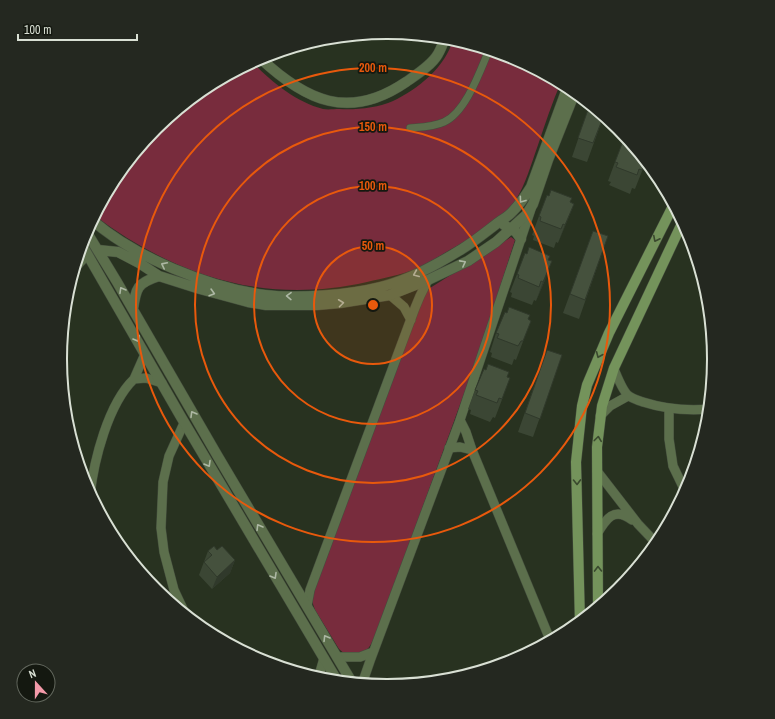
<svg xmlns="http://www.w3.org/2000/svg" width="775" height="719" viewBox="0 0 775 719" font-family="'Archivo Narrow',sans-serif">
<rect width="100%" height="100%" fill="#283220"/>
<!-- green -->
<path fill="#782c3d" d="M453 39 513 57 561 82C552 103 545 124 538 145 531 164 526 184 515 201 502 220 469 240 448 251 438 257 427 264 416 269 401 275 383 278 367 282 265 305 177 277 95 216L115 177 156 128 206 87 252 62C272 82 296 102 323 109 328 110 334 109 339 109 355 110 378 108 393 101 418 89 446 67 453 39Z
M511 237 515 240 480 350 377 632C367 653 369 651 346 655L339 649 315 610 312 601V591L422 296 430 288Z"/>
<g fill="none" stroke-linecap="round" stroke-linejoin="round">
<defs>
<path id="pedestrian" d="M410 128C422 127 433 127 444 122 466 112 480 71 489 50"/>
<path id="minor" d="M75 268 87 255
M390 295 404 307 411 320
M145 354 134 379 146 378 162 383
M614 369C617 376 623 392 629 396 633 399 638 400 643 402 665 409 687 411 710 409
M669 409V439L673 466 686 493
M600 416 610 406 628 396
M460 420 466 432 472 450 551 642
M184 423 169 456 163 482 161 528 164 552 174 590 183 609 189 618
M449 448 460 447 472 450
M597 471 638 524 657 544
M90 495C94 460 108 404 134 379
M597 534C606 519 614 506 632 520
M307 606 310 590 415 308 420 296 428 280
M337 657H360L373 652
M318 679 324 658
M362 684 370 661 460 420 531 209"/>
<path id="tertiary" d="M260 58C306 101 349 121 406 82 416 75 432 65 438 54 441 49 443 43 445 38
M92 220C136 258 208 287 265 295 298 299 348 295 380 287 409 280 436 265 462 249 475 241 487 231 499 222 503 219 509 216 513 211 520 204 526 195 531 187L568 86
M504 225 516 232 521 239
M86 231 117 282 217 455 353 684
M82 245 181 417 338 682
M98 250 118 252 139 263 159 276 200 289 248 302 266 305H317L340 303 390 295 428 280 468 261 496 242 526 215 533 204 548 160 575 92
M133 309C136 288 137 283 159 276"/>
<path id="secondary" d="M598 608 597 447 602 406 614 368 683 221
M580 623 576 462 582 406 587 385 609 333 674 204"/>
</defs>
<!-- pedestrian casing -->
<use href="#pedestrian" stroke="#444e3d" stroke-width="8"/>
<!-- minor casing -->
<use href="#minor" stroke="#444e3d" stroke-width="10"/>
<!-- tertiary casing -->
<use href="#tertiary" stroke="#444e3d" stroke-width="11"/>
<!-- secondary casing -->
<use href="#secondary" stroke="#444e3d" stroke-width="11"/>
<!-- pedestrian -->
<use href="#pedestrian" stroke="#5c6f4c" stroke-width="7"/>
<!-- minor -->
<use href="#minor" stroke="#5c6f4c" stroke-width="9"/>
<!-- tertiary -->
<use href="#tertiary" stroke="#5c6f4c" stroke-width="10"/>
<!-- secondary -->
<use href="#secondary" stroke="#74935b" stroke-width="10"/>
</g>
<!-- wall -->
<path fill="#3b4634" d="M590 104 604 115 587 162 572 157Z
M627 138 646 161 635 189 632 188 630 194 609 185 611 182 608 181 615 162Z
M570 202 574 204 558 243 556 242 554 248 533 240 534 236 532 235 539 216Z
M593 231 608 236 579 319 563 313Z
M548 260 545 280 536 301 534 300 532 305 511 297 512 293 510 292 517 274Z
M528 319 524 339 516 360 514 359 512 365 491 357 492 353 490 352 496 333Z
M547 350 562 355 533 437 518 432Z
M507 377 503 397 495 418 493 417 490 422 470 414 471 410 468 409 475 390Z
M217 550 235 560 230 573 212 589 199 575 208 551Z"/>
<!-- shaded-wall -->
<path fill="#30392b" d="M574 204 567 222 558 243 565 225Z
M552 261 545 280 536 301 543 282Z
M235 560 230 573 212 589 217 577Z"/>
<!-- building -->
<path fill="#45513d" stroke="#30392b" d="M590 104 604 115 593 143 578 138Z
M627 138 646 160 642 170 639 169 637 175 616 167 618 163 615 162 623 141 625 142Z
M551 190 572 198 570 202 574 204 565 225 563 224 561 229 540 221 541 217 539 216 547 195 549 196Z
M593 231 608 236 585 300 570 294Z
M529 247 550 256 548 260 552 261 543 282 541 281 539 287 518 278 519 275 517 274 525 253 527 254Z
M509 307 530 315 528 319 531 321 523 341H521L518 346 497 338 499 334 496 333 505 312 507 313Z
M547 350 562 355 540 419 525 413Z
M488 364 509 372 507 377 510 378 502 399 499 398 497 403 476 395 478 391 475 390 484 369 486 370Z
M214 546 217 550 222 546 235 560 217 577 204 562 212 555 208 551Z"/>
<!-- one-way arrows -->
<defs><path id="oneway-chevron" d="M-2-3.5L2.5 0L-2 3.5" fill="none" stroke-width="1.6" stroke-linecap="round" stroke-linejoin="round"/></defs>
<g stroke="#adb8a4">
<use href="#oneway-chevron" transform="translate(522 200) rotate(126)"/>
<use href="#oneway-chevron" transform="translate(463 263) rotate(-28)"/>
<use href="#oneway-chevron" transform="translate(164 265) rotate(-153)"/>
<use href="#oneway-chevron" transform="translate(416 274) rotate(157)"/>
<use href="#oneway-chevron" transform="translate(122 290) rotate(-120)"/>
<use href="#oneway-chevron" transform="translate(212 293) rotate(16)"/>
<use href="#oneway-chevron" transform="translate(289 296) rotate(-179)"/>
<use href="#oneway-chevron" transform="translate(341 303) rotate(-7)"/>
<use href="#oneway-chevron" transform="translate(137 339) rotate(60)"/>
<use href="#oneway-chevron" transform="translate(193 414) rotate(-120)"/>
<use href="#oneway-chevron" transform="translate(208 464) rotate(60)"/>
<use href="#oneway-chevron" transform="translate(259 527) rotate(-121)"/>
<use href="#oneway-chevron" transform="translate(274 576) rotate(60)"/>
<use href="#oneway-chevron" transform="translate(326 638) rotate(-121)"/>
</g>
<g stroke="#3a492e">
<use href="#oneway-chevron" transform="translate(656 239) rotate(117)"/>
<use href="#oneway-chevron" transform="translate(599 355) rotate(113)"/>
<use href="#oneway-chevron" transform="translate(598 439) rotate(-83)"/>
<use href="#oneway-chevron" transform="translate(577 482) rotate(89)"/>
<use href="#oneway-chevron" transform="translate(598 569) rotate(-91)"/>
</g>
<!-- distance rings -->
<circle cx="373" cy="305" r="59" fill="#e8590c" fill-opacity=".12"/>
<g fill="none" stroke="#e8590c" stroke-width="2">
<circle cx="373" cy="305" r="59"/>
<circle cx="373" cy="305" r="119"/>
<circle cx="373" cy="305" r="178"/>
<circle cx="373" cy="305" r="237"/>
</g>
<!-- crop -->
<path d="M0 0H775V719H0ZM67 359a320 320 0 1 1 640 0a320 320 0 1 1-640 0Z" fill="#242820" fill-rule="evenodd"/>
<path fill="none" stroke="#d9e0d4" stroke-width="2" d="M67 359a320 320 0 1 1 640 0a320 320 0 1 1-640 0Z"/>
<circle cx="373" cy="305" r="6" fill="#e8590c" stroke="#141810" stroke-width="2"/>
<g font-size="12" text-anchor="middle" font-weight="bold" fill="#e8590c" stroke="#141810" stroke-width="3.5" stroke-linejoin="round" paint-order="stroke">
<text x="373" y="72">200 m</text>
<text x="373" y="131">150 m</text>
<text x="373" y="190">100 m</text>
<text x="373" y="250">50 m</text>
</g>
<!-- north arrow -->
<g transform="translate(36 683) rotate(339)"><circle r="19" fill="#141810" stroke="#63685e"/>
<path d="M0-3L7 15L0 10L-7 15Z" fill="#f39aa9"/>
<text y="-6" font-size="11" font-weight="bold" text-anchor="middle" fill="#d9e0d4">N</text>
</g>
<!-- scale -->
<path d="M18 34v6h119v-6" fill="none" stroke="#d9e0d4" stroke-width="2"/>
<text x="24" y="34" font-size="12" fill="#d9e0d4" stroke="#141810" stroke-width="3" paint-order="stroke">100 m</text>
</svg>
